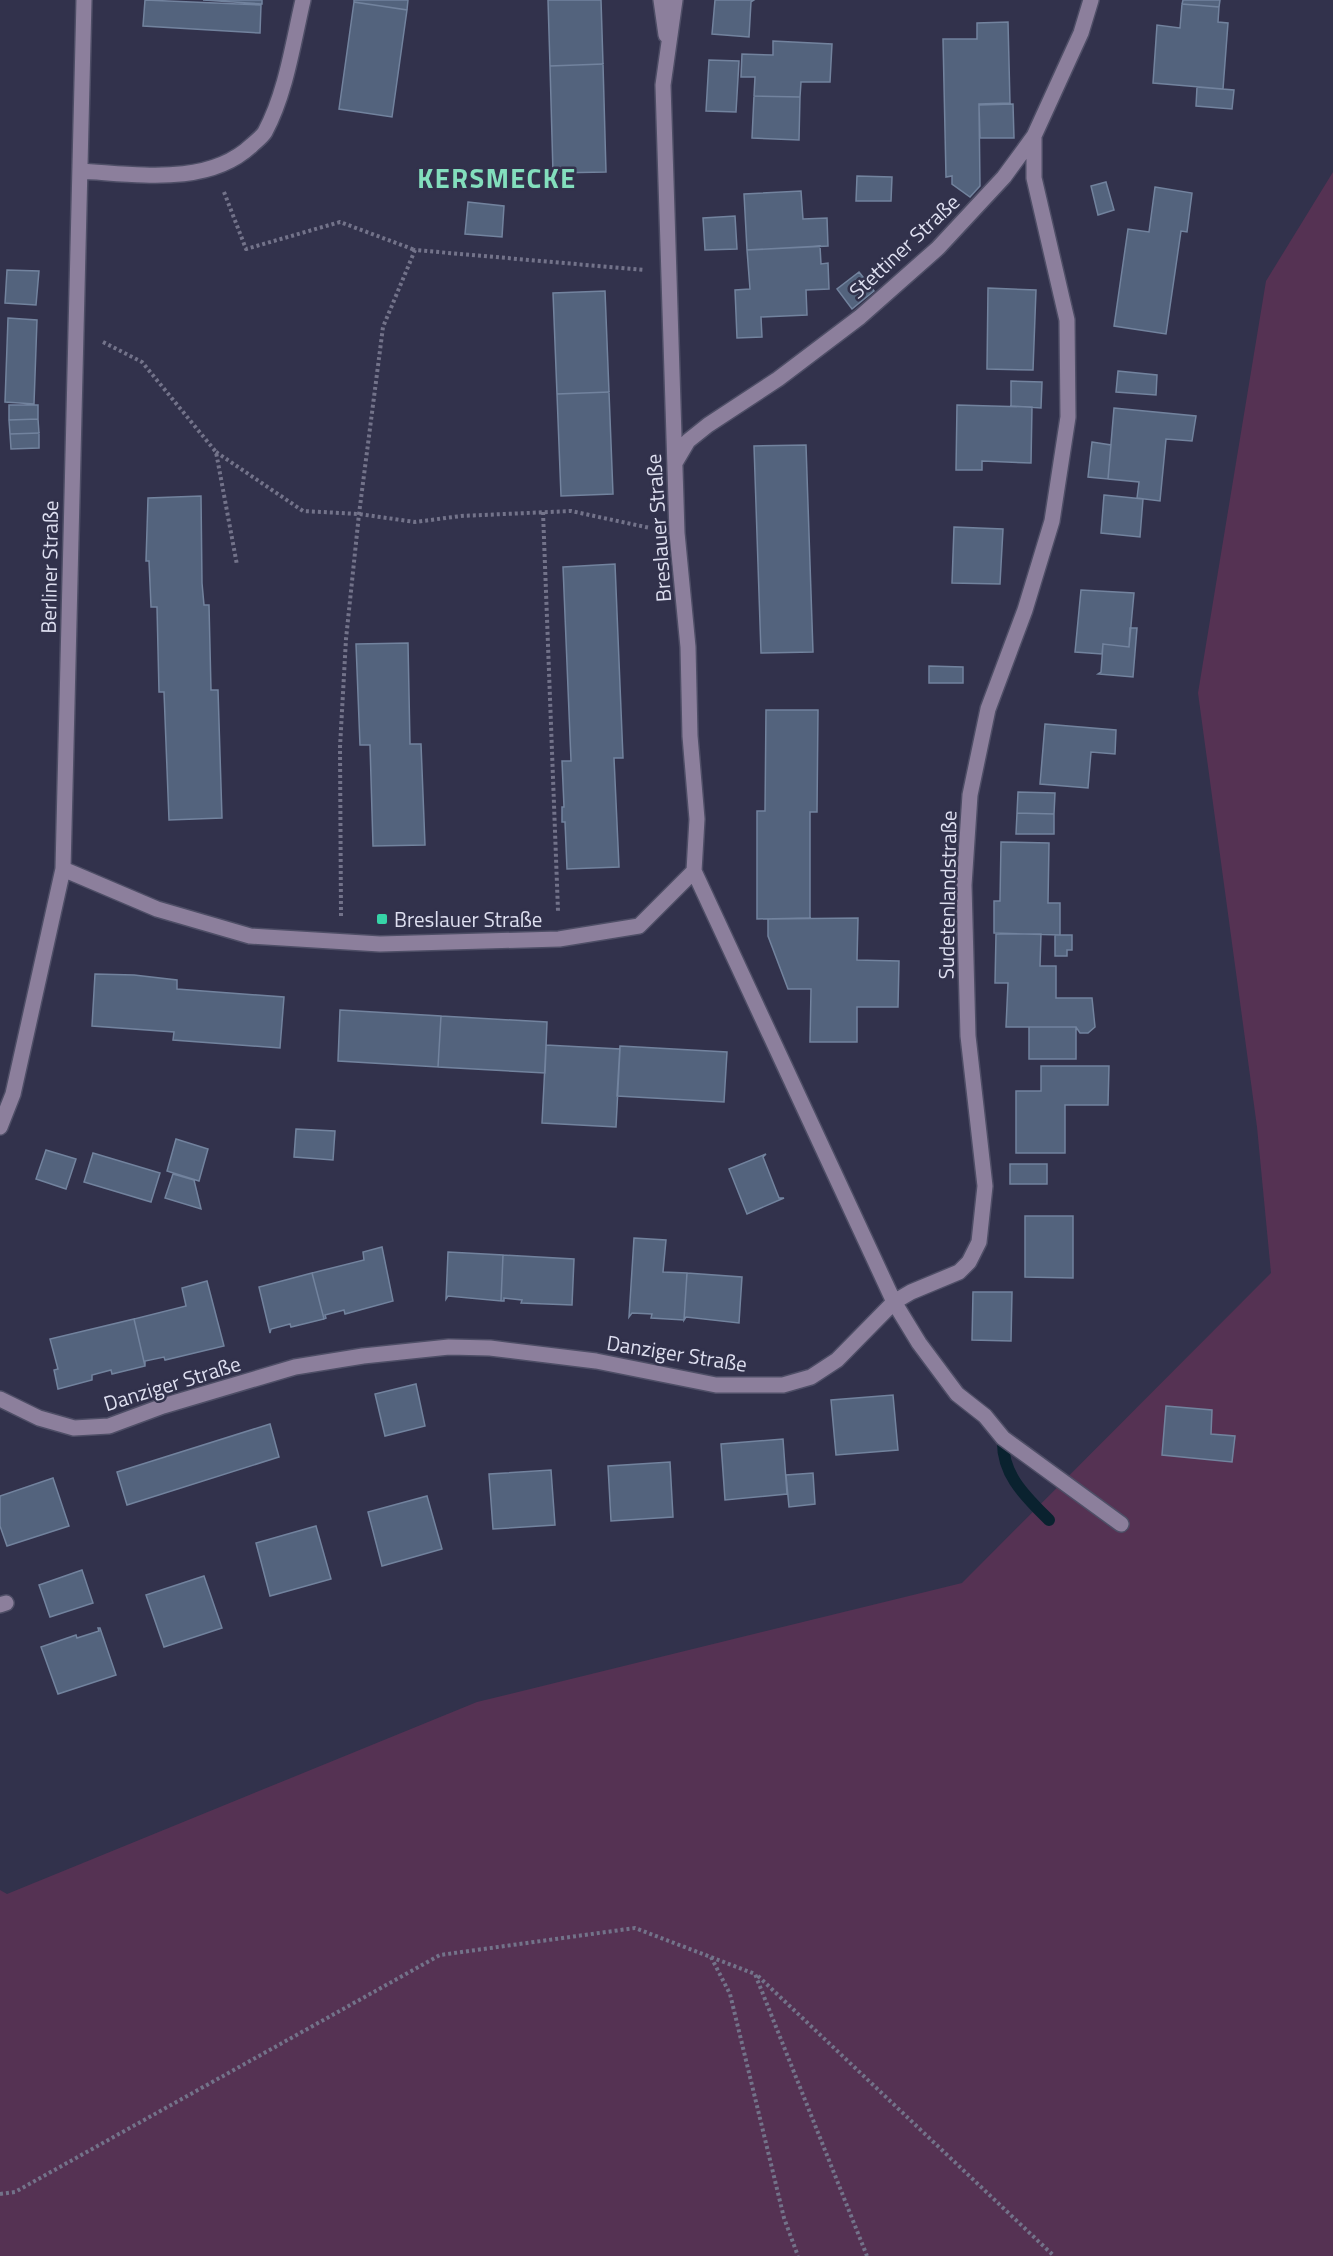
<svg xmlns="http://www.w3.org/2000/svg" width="1333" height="2256" viewBox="0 0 1333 2256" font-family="'Titillium Web',sans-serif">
<rect width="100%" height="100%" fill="#32324c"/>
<!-- green -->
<path fill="#553253" d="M1333 172V2256H0V1890L7 1894 477 1702 962 1583 1271 1273 1257 1127 1198 693 1266 281Z"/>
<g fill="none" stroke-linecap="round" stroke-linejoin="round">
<!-- stream -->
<path stroke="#0a222f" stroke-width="12" d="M1003 1438C1001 1474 1025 1496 1049 1520"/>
</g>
<!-- building -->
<path fill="#53637d" stroke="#72839e" stroke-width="1.5" d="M145 0 261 5 260 33 143 26Z
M203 0H262V4Z
M354 0H408L407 10 354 2Z
M548 0H601L603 64 550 66Z
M715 0H754L751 2 749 37 712 34Z
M1183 0H1220L1219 7 1182 4Z
M354 2 407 10 392 117 339 109Z
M1182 4 1219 7 1218 22 1228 23 1223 89 1153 83 1157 25 1180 28Z
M1008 22 1010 103 979 104 980 186 970 197 952 184V176L946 177 943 39H977V23Z
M773 41 832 44 830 82H801L800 97 754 96 755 77H741L742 54 773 55Z
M709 60 739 61 736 112 706 111Z
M603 64 606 172 553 173 550 66Z
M1197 87 1234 90 1232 109 1196 106Z
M754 96 800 97 799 140 752 138Z
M1013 104 1014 138H980L979 105Z
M857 176 892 177 891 201H856Z
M1106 182 1114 210 1098 215 1091 186Z
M1155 187 1192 193 1187 232 1181 231 1166 334 1114 326 1128 229 1149 232Z
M801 191 803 219 827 218 828 246 747 250 744 194Z
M468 202 504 206 502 237 465 234Z
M735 216 737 249 705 250 703 218Z
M820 246 821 264 828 263 829 289 806 290 807 315 761 317 762 337 737 338 735 290 750 289 747 250Z
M7 270 39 271 36 305 5 303Z
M859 272 874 291 852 309 837 289Z
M988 288 1036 290 1033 370 987 369Z
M605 291 609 392 557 394 553 293Z
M8 318 37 320 34 404 5 402Z
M1118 371 1157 375 1156 395 1116 392Z
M1011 381 1042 382 1041 408 1011 406Z
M609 392 613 494 561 496 557 394Z
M9 405H38V419L9 420Z
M957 405 1032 407 1031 463 982 461V470H956Z
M1114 408 1196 416 1192 441 1166 439 1160 501 1137 498 1139 482 1108 479Z
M38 419 39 433 10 434 9 420Z
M39 433V448L11 449 10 434Z
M1092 442 1111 445 1108 479 1088 477Z
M806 445 813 652 761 653 754 446Z
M1104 495 1143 499 1140 537 1101 533Z
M201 496 202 583 204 605H209L211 690H218L222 818 169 820 164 692H159L157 607H151L149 561H146L148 498Z
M954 527 1003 529 1000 584 952 583Z
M615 564 623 758H614L619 867 567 869 565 822H562V807H564L562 761H571L563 567Z
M1081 590 1134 593 1129 647 1103 644 1102 654 1075 652Z
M1130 628H1137L1133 677 1098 674 1101 672 1103 644 1129 647Z
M408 643 410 744H421L425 845 373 846 370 745H360L356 644Z
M929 666 963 667V683H929Z
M766 710H818L817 812H810V918L757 919V811H765Z
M1045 724 1116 730 1115 754 1091 752 1088 788 1040 784Z
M1018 792 1055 793 1054 814 1017 813Z
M1017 813 1054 814V834H1016Z
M1001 842 1049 843 1048 903H1060V935L994 933V901H1000Z
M858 918 857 960 899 961 898 1007H857V1042H810L811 989H788L768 936V919Z
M996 934H1041L1040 966H1056V998H1092L1095 1027 1088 1033H1080L1076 1027H1006L1008 983H995Z
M1055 935H1072V950H1067V956H1055Z
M95 974 134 975 177 980V989L284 997 280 1048 173 1040 174 1032 92 1026Z
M340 1010 441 1016 438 1067 338 1061Z
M441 1016 547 1022 545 1073 438 1067Z
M1029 1027H1076V1059H1029Z
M546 1045 620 1049 616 1127 542 1123Z
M620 1046 727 1052 724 1102 617 1096Z
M1041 1066H1109L1108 1105H1065V1153H1016V1091H1041Z
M296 1129 335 1131 333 1160 294 1157Z
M176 1139 208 1149 199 1181 167 1171Z
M46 1150 76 1159 66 1189 36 1179Z
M93 1153 160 1173 151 1202 84 1182Z
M766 1154 763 1157 779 1198H784L747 1214 729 1169Z
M1010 1164H1047V1184H1010Z
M173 1174 194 1180 201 1209 165 1198Z
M1025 1216H1073V1278L1025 1277Z
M634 1238 666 1240 663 1272 687 1273 684 1320 651 1318 652 1314 632 1313 629 1317Z
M382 1247 393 1301 345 1314 344 1310 325 1315 326 1318 324 1319 312 1273 364 1260 363 1252Z
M448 1252 503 1255 501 1301 448 1296 446 1299Z
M503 1255 574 1259 572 1305 521 1303 522 1300 504 1298V1301H501Z
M312 1273 324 1319 291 1327 290 1324 271 1329 270 1333 259 1287Z
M687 1273 742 1277 739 1323 686 1317 684 1320Z
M207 1281 224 1346 165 1360 164 1357 145 1361V1366L134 1319 186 1306 182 1288Z
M973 1292H1012L1011 1341 972 1340Z
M134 1319 145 1366 112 1374 111 1370 92 1375V1380L58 1389 54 1370 58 1369 50 1339Z
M416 1384 425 1426 385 1436 375 1394Z
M893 1395 898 1450 836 1455 831 1400Z
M1166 1406 1212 1410 1211 1434 1235 1436 1232 1462 1162 1455Z
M270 1424 279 1457 127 1505 117 1472Z
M783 1439 787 1494 725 1500 721 1444Z
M670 1462 673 1517 611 1521 608 1466Z
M551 1470 555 1525 493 1529 489 1474Z
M813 1473 815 1504 789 1507 786 1475Z
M53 1478 69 1526 7 1546 0 1526V1496Z
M427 1496 442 1549 382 1566 368 1512Z
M316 1526 331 1579 270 1596 256 1543Z
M82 1570 93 1603 50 1617 39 1585Z
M204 1576 222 1628 164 1647 146 1595Z
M98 1628H100L116 1675 58 1694 41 1647 76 1635 77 1638 99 1631Z"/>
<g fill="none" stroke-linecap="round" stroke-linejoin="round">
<defs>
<path id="minor" d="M661 0 666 35
M80 171C136 174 208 187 252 145 256 141 262 137 265 132 286 93 293 43 303 0
M675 463 688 441 708 425 778 379 860 317 938 248 1004 177 1034 136 1081 33 1091 0
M63 869 157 909 250 936 380 944 559 939 639 926 694 871 697 819 690 736 688 647 677 533 663 85 675 0
M694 871 894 1302 919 1343 957 1394 985 1416 1003 1438 1121 1524
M0 1127 13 1094 63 869 84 0
M0 1399 39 1418 74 1428 109 1426 163 1406 295 1367 363 1356 449 1347 490 1348 596 1361 716 1385H783L811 1377 837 1360 894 1302 911 1292 959 1272 969 1262 979 1242 985 1186 968 1036 964 885 970 795 988 709 1025 610 1052 521 1068 417 1067 320 1034 178V136
M0 1605 6 1603"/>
</defs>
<!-- minor casing -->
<use href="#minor" stroke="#4e4e66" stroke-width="18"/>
<!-- path -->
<path stroke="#73738a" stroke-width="4" stroke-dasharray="3 3" stroke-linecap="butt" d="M224 192 246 249 340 222 415 250
M103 342 142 362 216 452 237 565
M216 452 303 511 359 514 415 522 461 516 571 511 650 528
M543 512 558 911
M341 916 340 747 346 639 359 514 383 327 415 250 644 270
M711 1957 730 1994 784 2218 798 2256
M758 1976 1054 2256
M0 2194 15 2192 440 1955 635 1928 755 1974 867 2256"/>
<!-- minor -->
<use href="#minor" stroke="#8c7f9c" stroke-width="15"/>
</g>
<!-- markers -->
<rect fill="#36d4a7" stroke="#32324c" stroke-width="2" x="376" y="913" width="12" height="12" rx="3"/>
<g text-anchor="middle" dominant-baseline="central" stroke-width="5" stroke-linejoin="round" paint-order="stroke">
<!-- street labels -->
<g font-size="21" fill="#dedff0" stroke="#32324c">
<text transform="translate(904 246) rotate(-43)">Stettiner Straße</text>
<text transform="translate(658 528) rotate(-94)">Breslauer Straße</text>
<text transform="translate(49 567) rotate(-89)">Berliner Straße</text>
<text transform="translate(947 895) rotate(-89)">Sudetenlandstraße</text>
<text transform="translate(677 1353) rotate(9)">Danziger Straße</text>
<text transform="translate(172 1383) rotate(-17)">Danziger Straße</text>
</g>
<!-- poi labels -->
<g font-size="21" fill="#dedff0" stroke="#32324c" text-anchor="start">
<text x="394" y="919">Breslauer Straße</text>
</g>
<!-- district labels -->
<g font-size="27" font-weight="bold" letter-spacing="1.5" fill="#83debd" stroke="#32324c">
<text x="497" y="177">KERSMECKE</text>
</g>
</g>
</svg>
